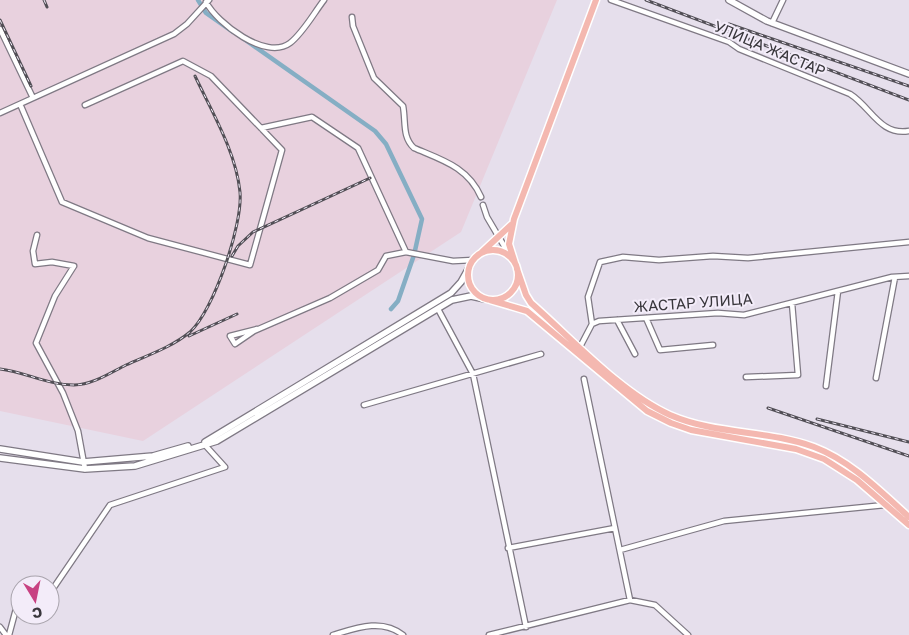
<svg xmlns="http://www.w3.org/2000/svg" width="909" height="635" viewBox="0 0 909 635" font-family="'Golos Text',sans-serif">
<rect width="100%" height="100%" fill="#e6dfec"/>
<!-- industrial -->
<path fill="#e8d1de" d="M0 0H557L461 232 143 441 0 411Z"/>
<g fill="none" stroke-linecap="round" stroke-linejoin="round">
<!-- canal -->
<path stroke="#85aec4" stroke-width="4.5" d="M198 0 206 13 233 32
M244 39 375 131 386 144 422 219 414 255 398 301 391 309"/>
<defs>
<path id="minor" d="M611 0 729 42 739 49 850 94C871 107 880 136 909 131
M206 2C217 23 266 61 290 43 303 33 314 13 324 0
M352 17 353 26 374 78 403 106C406 122 402 137 414 148 442 160 468 167 481 197
M772 23 783 0
M0 29 33 98
M20 104 62 202 148 238 250 265 282 150 211 76 183 61 85 105
M0 113 174 34 187 24 209 0
M261 128 312 117 358 148 406 252 453 261 473 260
M483 205 487 217 510 256
M37 235 33 251 35 264 52 262 74 266 55 296 36 343 63 393 78 431 85 469
M438 309 473 374 526 627
M646 318 660 350 713 345
M617 320 635 354
M592 324 588 297 600 262 623 257 659 260 713 256 748 258 909 242
M257 329 230 336 235 344 254 331 330 298 378 270 386 256 406 252
M580 347 592 324 599 321 718 313 744 315 892 277 909 276
M746 377 798 375 792 303
M876 378 895 277
M584 379 630 600
M826 386 838 291
M364 405 541 354
M508 548 615 528
M620 550 724 521 885 505
M50 593 110 505 225 467 205 445
M0 627 6 635
M9 635 20 594
M333 635C356 628 382 618 403 635
M489 635 630 600 655 605 688 635"/>
<path id="secondary" d="M729 0 767 21 909 74
M205 442 451 293 461 282 470 266
M0 449 83 462 153 456 188 446
M0 458 85 469 135 466 217 441 452 300 471 296 485 299"/>
<path id="primary" d="M468 275a25 25 0 1 1 50 0a25 25 0 1 1-50 0Z
M482 252 511 225
M515 263 509 244 514 219 596 0
M517 269 526 295 531 303C572 339 621 393 670 415 716 435 768 430 814 447 851 461 880 491 909 517
M490 300 527 311 647 411 671 423 691 430 796 449 824 459 857 480 909 525"/>
</defs>
<!-- minor casing -->
<use href="#minor" stroke="#7f7984" stroke-width="7"/>
<!-- secondary casing -->
<use href="#secondary" stroke="#7f7984" stroke-width="8"/>
<!-- primary casing -->
<use href="#primary" stroke="#fff" stroke-width="9"/>
<!-- minor -->
<use href="#minor" stroke="#fff" stroke-width="4.5"/>
<!-- secondary -->
<use href="#secondary" stroke="#fff" stroke-width="5.5"/>
<!-- primary -->
<use href="#primary" stroke="#f4b8b0" stroke-width="6"/>
<defs>
<path id="rail" d="M44 0 47 7
M646 0 909 100
M0 20 31 86
M729 24 909 86
M232 256 238 246 253 232 370 178
M189 336 237 314
M0 369C25 372 48 385 74 385 92 385 110 373 126 365 148 355 172 347 190 332 214 310 243 224 240 192 236 152 212 112 195 76
M768 408 909 456
M817 419 909 442"/>
</defs>
<!-- rail casing -->
<use href="#rail" stroke="#524f56" stroke-width="3"/>
<!-- rail -->
<use href="#rail" stroke="#f3ecf9" stroke-width="1" stroke-dasharray="4" stroke-linecap="butt"/>
</g>
<g text-anchor="middle" dominant-baseline="central" stroke-width="4" stroke-linejoin="round" paint-order="stroke">
<!-- street labels -->
<g font-size="15" fill="#39373c" stroke="#f3ecf9">
<text transform="translate(770 48) rotate(23)">УЛИЦА ЖАСТАР</text>
<text transform="translate(693 302) rotate(-4)">ЖАСТАР УЛИЦА</text>
</g>
</g>
<!-- north arrow -->
<g transform="translate(35 600) rotate(170)"><circle r="24" fill="#f3ecf9" stroke="#a9a4ad"/>
<path d="M0-4L9 19L0 12L-9 19Z" fill="#c84282"/>
<text y="-8" font-size="14" font-weight="bold" text-anchor="middle" fill="#39373c">С</text>
</g>
</svg>
